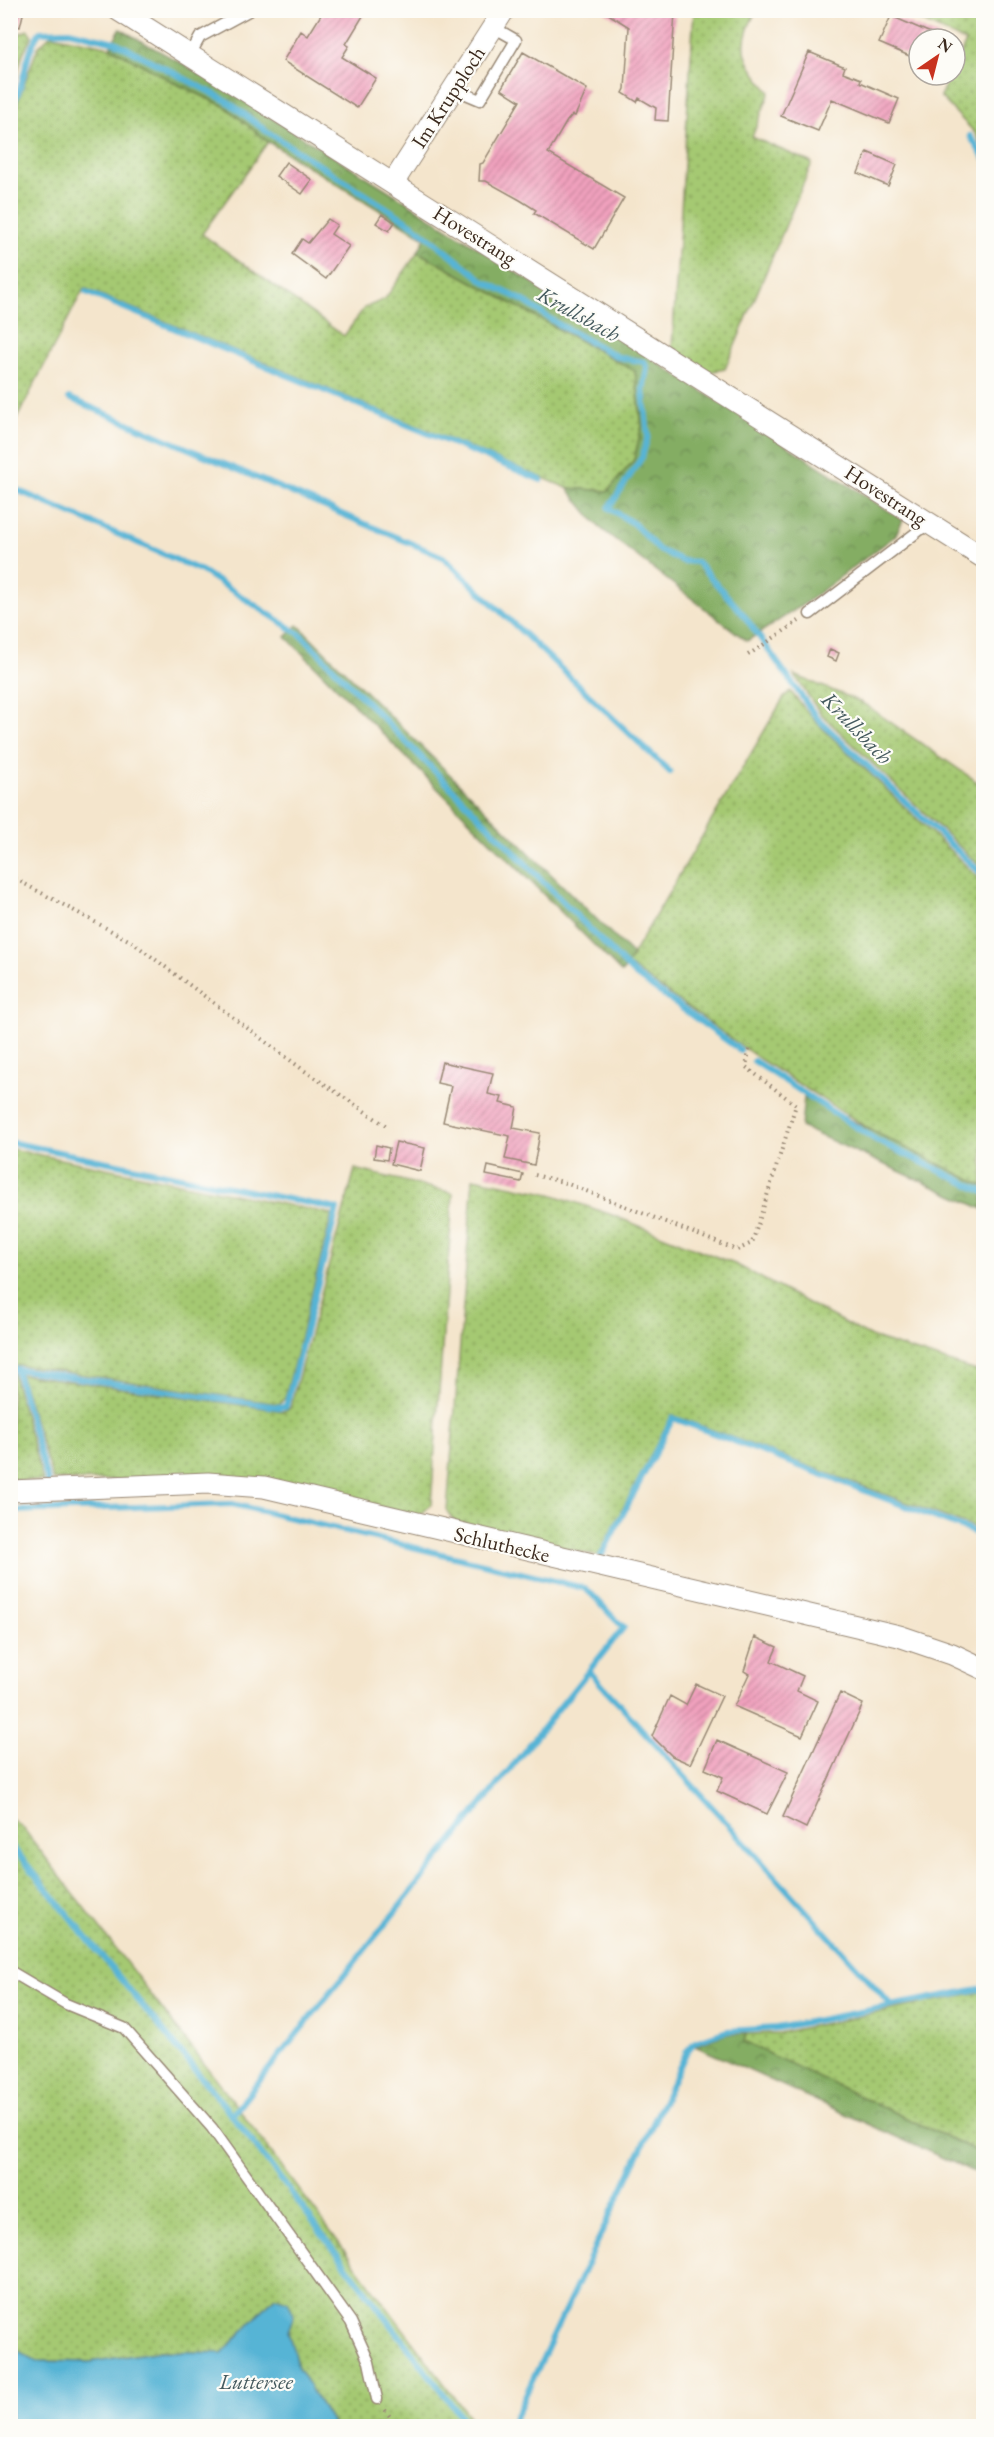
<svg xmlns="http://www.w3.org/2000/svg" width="994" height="2437" viewBox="0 0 994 2437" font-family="'EB Garamond',serif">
<defs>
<pattern id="grass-dots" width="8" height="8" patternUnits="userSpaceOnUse" patternTransform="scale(1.5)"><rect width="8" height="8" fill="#a5c972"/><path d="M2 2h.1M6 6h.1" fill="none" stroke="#88a35d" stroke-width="1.8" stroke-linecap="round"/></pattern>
<pattern id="forest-crowns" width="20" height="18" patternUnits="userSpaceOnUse" patternTransform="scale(1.5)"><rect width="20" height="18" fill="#84ad64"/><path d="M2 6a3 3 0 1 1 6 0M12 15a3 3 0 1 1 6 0" fill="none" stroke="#6d8d52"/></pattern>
<pattern id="building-hatch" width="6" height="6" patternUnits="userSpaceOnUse" patternTransform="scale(1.5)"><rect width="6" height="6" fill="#f1a1be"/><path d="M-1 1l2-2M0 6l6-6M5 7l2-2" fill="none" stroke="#c4839a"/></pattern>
</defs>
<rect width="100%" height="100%" fill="#fdfcf7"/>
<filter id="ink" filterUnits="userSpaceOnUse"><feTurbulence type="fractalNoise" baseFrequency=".0167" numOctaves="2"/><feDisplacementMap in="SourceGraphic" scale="12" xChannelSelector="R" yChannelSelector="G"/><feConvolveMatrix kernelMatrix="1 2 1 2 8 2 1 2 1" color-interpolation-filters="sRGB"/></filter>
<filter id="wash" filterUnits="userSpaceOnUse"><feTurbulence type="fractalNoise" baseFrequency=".008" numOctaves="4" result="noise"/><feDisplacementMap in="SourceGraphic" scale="24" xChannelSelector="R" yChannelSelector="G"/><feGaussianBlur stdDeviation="1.35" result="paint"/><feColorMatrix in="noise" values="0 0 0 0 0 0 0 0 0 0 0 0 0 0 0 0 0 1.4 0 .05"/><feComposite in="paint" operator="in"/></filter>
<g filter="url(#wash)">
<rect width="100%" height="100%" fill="#f4e5cc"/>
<!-- grass -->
<path fill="url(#grass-dots)" stroke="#707a48" stroke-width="1.5" d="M694 11H756C736 50 744 60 770 92L752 137 812 163 725 369 708 372 672 347Z
M900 11H983V147L975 133 940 96 950 75H955V65L966 42Z
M28 30 32 36 23 53 11 95V37Z
M51 35 110 47 177 84 226 107 268 142 202 234 344 336 364 308 385 299 418 252 635 371 642 426 634 460 608 491 567 488 84 288 11 430V113L16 106 38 47Z
M794 675 861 702 983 786V869L821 714Z
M790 691 815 721 983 882V1186L879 1135 761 1060 627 964 783 699Z
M11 1149 332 1214 285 1398 279 1404 18 1365 12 1370 43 1481 11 1480Z
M355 1169 453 1193 431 1505 419 1516 269 1481 53 1480 20 1374 283 1411 290 1408Z
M473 1178 551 1194 612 1215 737 1265 871 1337 983 1373V1531L672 1415 598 1556 454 1521 447 1511Z
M10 1818 23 1828 241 2112 476 2426H334L298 2368 275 2297 222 2353 161 2351 90 2362 36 2361 11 2347Z
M983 1991V2154L743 2042 746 2034 779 2033Z"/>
<!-- forest -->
<path fill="url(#forest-crowns)" stroke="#606c41" stroke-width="1.5" d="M120 29 195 71 386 189 903 520 895 536 804 604 747 641 599 527 567 488 608 491 634 460 642 426 635 371 418 252 425 238 268 142 226 107 177 84 110 47Z
M298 625 633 955 622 973 286 637Z
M804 1097 983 1186V1209L801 1127Z
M726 2034H746L744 2042 983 2154V2176L695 2046Z"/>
<!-- water -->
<path fill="#57b4d5" stroke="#496f7a" stroke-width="1.5" d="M275 2297 288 2301 294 2315 288 2331 298 2368 334 2426H11V2347L37 2361 90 2362 161 2351 222 2353Z"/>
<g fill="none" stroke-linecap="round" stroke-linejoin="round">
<!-- stream -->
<path stroke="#57b4d5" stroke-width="6" d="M10 107C27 85 23 54 40 32L69 31 115 42 227 101 266 131 415 226 485 282 524 301 558 324 618 357 644 362 647 368 643 390 648 436 642 457 609 508 634 524 659 550 683 561 697 562 743 614 817 718 984 876
M970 136 984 158
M86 292 541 480
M69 398 443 557 670 772
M10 487 202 571 301 635 634 974 740 1050
M754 1061 876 1140 984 1192
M10 1142 337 1209 286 1406 278 1407 16 1369 48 1482
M10 1511 232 1504 584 1588C598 1597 608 1615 624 1627L232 2115
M601 1556 673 1418 984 1536
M590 1672 892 2006
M10 1844 232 2115 468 2426
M511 2426 687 2051 695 2042 727 2031 777 2028 984 1988"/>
</g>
<g id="blocks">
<!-- building -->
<path fill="url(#building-hatch)" d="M10 10H24L20 27 10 24Z
M324 10 366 11 346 44 349 46 342 57 376 78 357 108 283 61 301 31 308 36Z
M602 10 675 12 668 121 655 120 656 108 639 98 637 102 623 93 625 89 629 27Z
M891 16 940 37 939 39H919V60L879 43Z
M523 52 587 89 575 116 572 115 567 121 548 153 624 198 594 249 534 213 536 210 520 200 486 181H479L480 164 483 163 520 101 501 89Z
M809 52 845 67 843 72 861 79 860 82 899 99 889 123 832 99 818 131 781 116Z
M867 152 897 165 888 186 858 173Z
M286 162 312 180 302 194 276 176Z
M382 214 395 222 389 231 376 223Z
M328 219 337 225 331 234 349 246 326 279 292 254 302 239 308 243Z
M830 649 839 653 836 661 827 657Z
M442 1062 493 1073 488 1094 502 1097 500 1103 517 1107 513 1128 540 1133 534 1165 505 1159 510 1136 443 1122 451 1086 437 1083Z
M396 1142 425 1148 420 1171 391 1164Z
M376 1145 389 1148 387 1160 374 1158Z
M488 1166 523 1174 521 1182 486 1175Z
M755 1637 777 1647 771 1661 803 1676 797 1691 818 1701 802 1736 734 1706 749 1674 744 1671Z
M696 1684 722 1696 690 1764 672 1756 652 1736 670 1696 686 1705Z
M840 1693 863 1704 806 1828 783 1817Z
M717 1740 788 1772 767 1814 717 1791 723 1777 705 1769Z"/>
</g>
</g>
<g filter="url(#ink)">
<use href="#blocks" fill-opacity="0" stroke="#988875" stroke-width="1.5"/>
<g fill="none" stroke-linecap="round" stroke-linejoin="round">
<defs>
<path id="lane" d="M190 55 200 37 250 10
M454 89 480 100 516 40 493 27
M810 614 929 523
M10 1971 66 2004 124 2028 212 2128 351 2322 369 2362 377 2399"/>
<path id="street" d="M118 10 984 558
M393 183 504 10
M10 1491 208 1483 264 1487 899 1636 952 1654 984 1669"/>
</defs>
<!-- lane casing -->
<use href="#lane" stroke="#988875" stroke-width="13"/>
<!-- street casing -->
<use href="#street" stroke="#988875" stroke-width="23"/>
<!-- path -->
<path stroke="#988875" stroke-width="4" stroke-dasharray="1.5 4.5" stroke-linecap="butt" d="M748 655 799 621
M10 876 132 942 302 1069 388 1127
M535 1175 563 1182 737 1250 752 1243 796 1105 746 1067 750 1045
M385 2410 397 2426"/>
<!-- lane -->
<use href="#lane" stroke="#fff" stroke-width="10"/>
<!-- street -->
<use href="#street" stroke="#fff" stroke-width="21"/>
</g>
</g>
<g text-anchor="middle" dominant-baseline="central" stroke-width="4.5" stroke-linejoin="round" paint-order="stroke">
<!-- street labels -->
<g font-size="21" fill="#3b2a1e" stroke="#fdfcf7">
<text transform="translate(448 97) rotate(-57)">Im Krupploch</text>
<text transform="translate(475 235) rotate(32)">Hovestrang</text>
<text transform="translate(886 495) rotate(33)">Hovestrang</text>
<text transform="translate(502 1544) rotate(13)">Schluthecke</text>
</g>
<!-- water labels -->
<g font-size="22" font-style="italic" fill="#455a5e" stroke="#fdfcf7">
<text transform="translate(579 314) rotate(29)">Krullsbach</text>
<text transform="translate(857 728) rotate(46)">Krullsbach</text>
<text x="256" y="2381">Luttersee</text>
</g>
</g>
<!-- margin -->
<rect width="994" height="2437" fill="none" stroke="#fdfcf7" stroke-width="36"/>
<!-- north arrow -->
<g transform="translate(937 57) rotate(35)"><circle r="28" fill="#fdfcf7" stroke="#afa8a0" stroke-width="1.5"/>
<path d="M0-4.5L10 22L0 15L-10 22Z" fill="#c8321e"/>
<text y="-9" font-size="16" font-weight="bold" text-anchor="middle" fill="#3b2a1e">N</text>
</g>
</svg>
